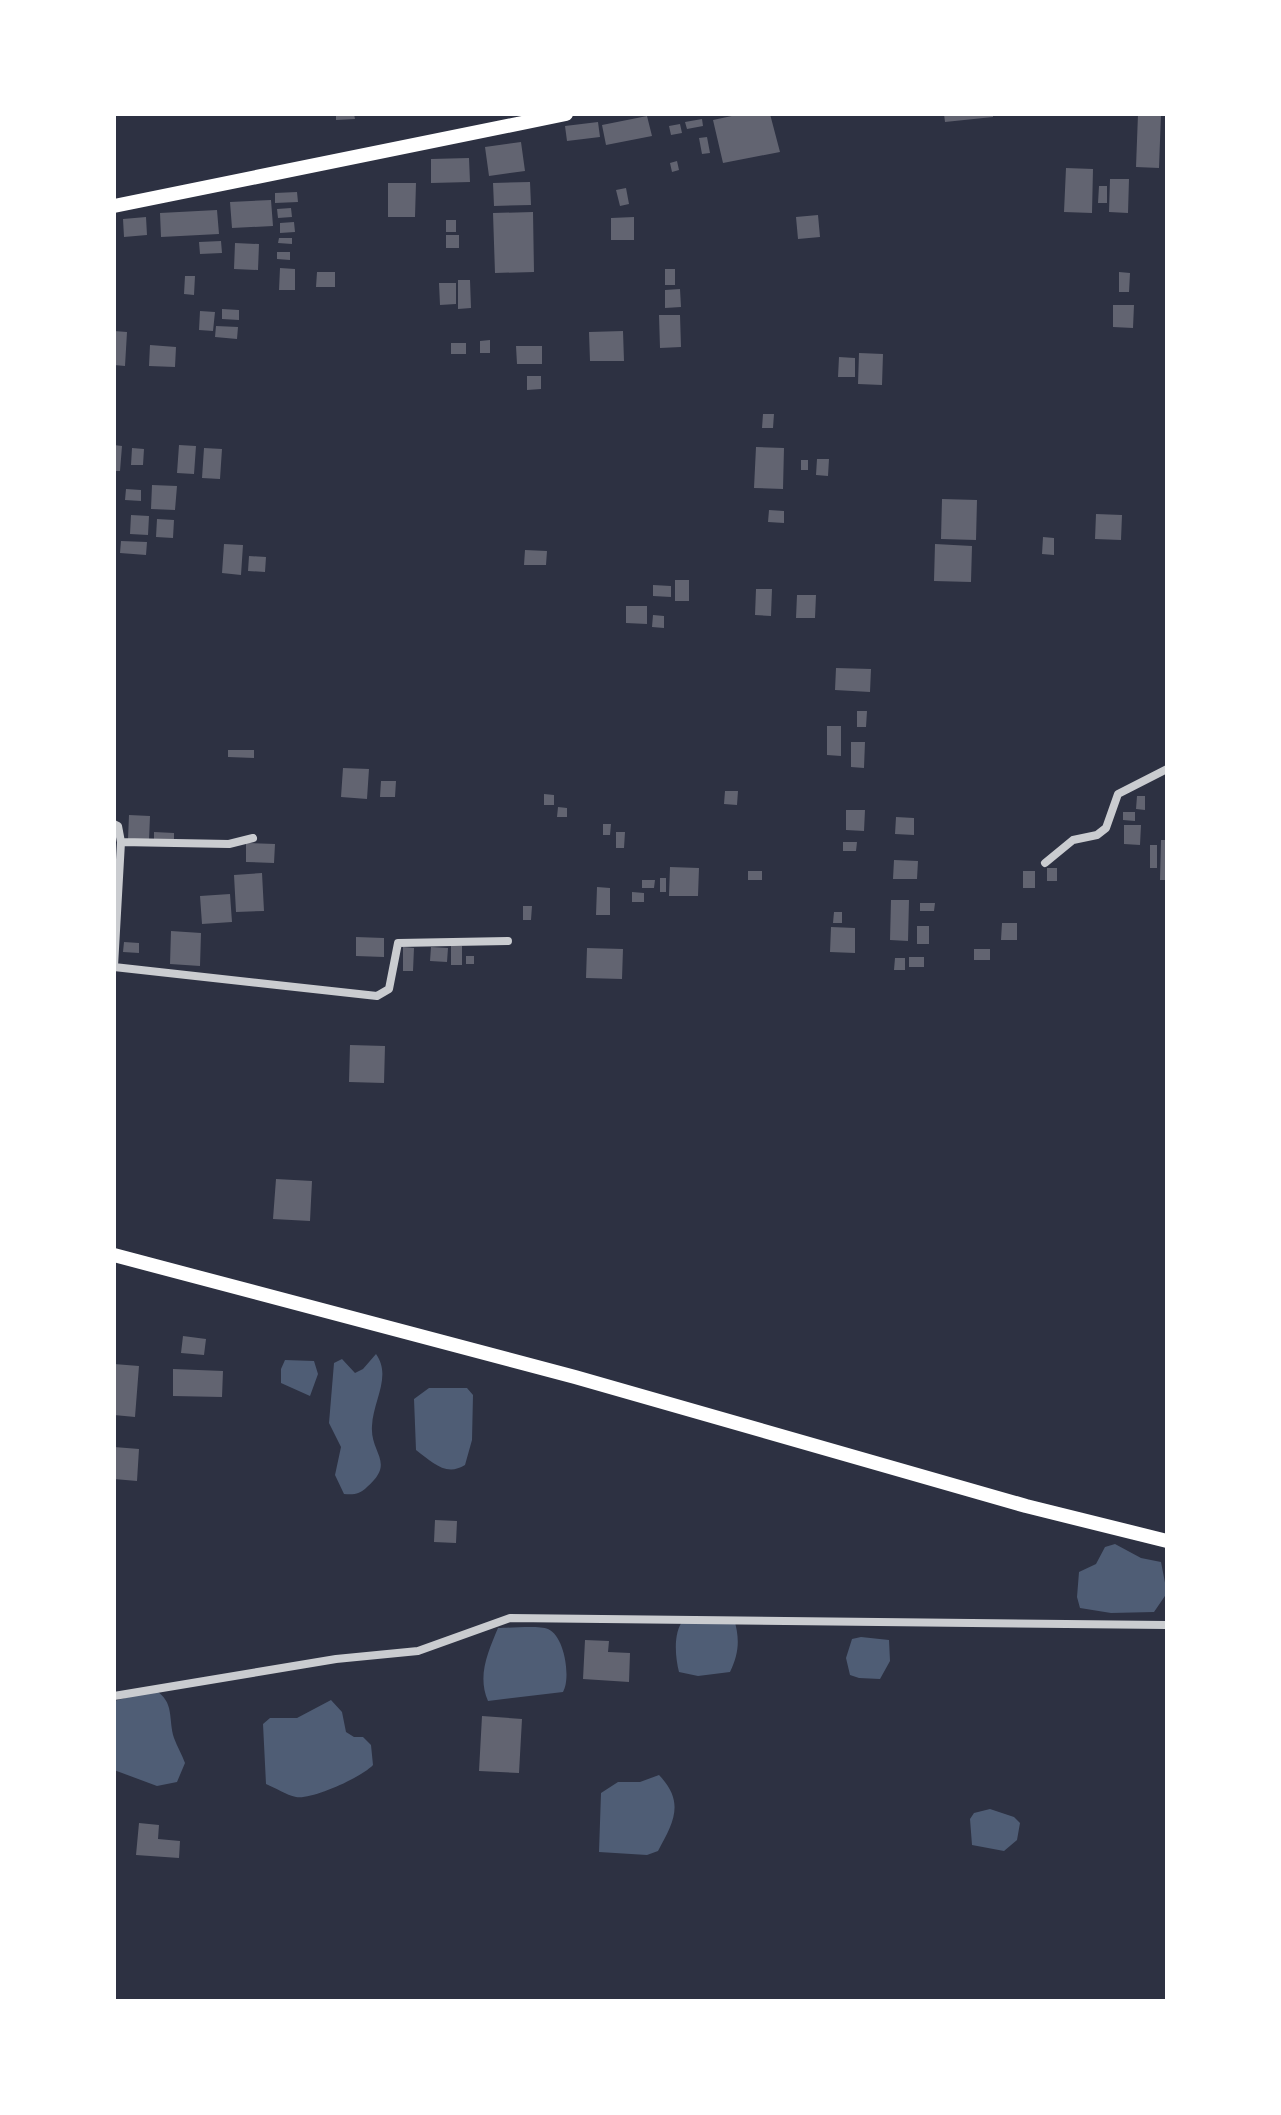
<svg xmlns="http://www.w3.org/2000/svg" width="1281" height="2115" viewBox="0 0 1281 2115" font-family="Quicksand,sans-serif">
<rect width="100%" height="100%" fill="#2d3142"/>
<!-- water -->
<path fill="#4f5d75" d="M376 1354C392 1376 373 1401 372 1426 370 1454 396 1462 367 1487 360 1494 354 1495 344 1494L335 1475 341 1447 329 1423 334 1363 342 1359 355 1373 363 1369Z
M285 1360 314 1361 318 1374 310 1396 281 1383V1369Z
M429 1388H467L473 1395 472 1440 465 1465C446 1477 432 1462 416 1450L414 1399Z
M1115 1544 1141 1558 1161 1562 1167 1593 1154 1612 1111 1613 1080 1608 1077 1597 1079 1572 1096 1564 1105 1547Z
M684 1619H734C740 1639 739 1653 730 1672L698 1676 679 1672C675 1656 673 1632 684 1619Z
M498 1628C510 1628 539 1625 548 1629 565 1636 571 1679 563 1692L488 1701C477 1676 488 1652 498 1628Z
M861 1637 889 1640 890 1661 880 1679 859 1678 850 1675 846 1658 852 1639Z
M155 1690C175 1702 168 1719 174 1738 177 1746 182 1755 185 1763L177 1782 157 1786 114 1770V1701Z
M331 1700 342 1712 346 1732 354 1737H363L371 1745 373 1765C362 1777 312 1800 296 1797 286 1795 276 1788 266 1784L263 1724 270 1718H297Z
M659 1775C685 1802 674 1822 658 1851L647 1855 599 1852 601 1793 618 1782H640Z
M990 1809 1014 1817 1020 1823 1017 1840 1004 1851 972 1845 970 1819 974 1813Z"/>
<!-- building -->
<path fill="#626471" d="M336 114H354L355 119 336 120Z
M741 114H770L780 152 723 163 713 120Z
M944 114H993V117L945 122Z
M1138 114H1161L1159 168 1136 167Z
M647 116 652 136 606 145 602 125Z
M702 119 703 126 687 129 685 122Z
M598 122 600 137 567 141 565 126Z
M680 124 682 133 671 135 669 126Z
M707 137 710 153 702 154 699 138Z
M521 142 525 171 489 176 485 147Z
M469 158 470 182 431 183V159Z
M677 161 679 170 672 172 670 163Z
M1066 168 1093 169 1092 213 1064 212Z
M1110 179H1129L1128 213 1109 212Z
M530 182 531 205 494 206 493 183Z
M388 183H416L415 217H388Z
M1099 186H1107V203H1098Z
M626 188 629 204 620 206 616 190Z
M297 192 298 202 275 203V193Z
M271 200 273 226 232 228 230 202Z
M291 208 292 217 278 218 277 209Z
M217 210 219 234 161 237 160 213Z
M533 212 534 272 495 273 493 213Z
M818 215 820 237 798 239 796 217Z
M146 217 147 235 124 237 123 219Z
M634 217V240H611V218Z
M446 220H456V232H446Z
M294 222 295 232 280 233V223Z
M446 235H459V248H446Z
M279 238H292V244L278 243Z
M221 241 222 253 200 254 199 242Z
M235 243 259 244 258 270 234 269Z
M277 252H290V260L277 259Z
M280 268 295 269V290H279Z
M665 269H675V285H665Z
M317 272H335V287H316Z
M1119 272 1130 273 1129 292H1119Z
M185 276H195L194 295 184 294Z
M458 280H470L471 308 458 309Z
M439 283H456V304L440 305Z
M680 289 681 307 665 308V290Z
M1113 305H1134L1133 328 1113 327Z
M222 309 239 310V320L222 319Z
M200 311 215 312 213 331 199 330Z
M659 315H680L681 347 660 348Z
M216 326 238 327 237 339 215 337Z
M114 331 127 332 125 366 114 365Z
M623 331 624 361H590L589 332Z
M490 340V353H480V341Z
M451 343H466V354H451Z
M150 345 176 347 175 367 149 366Z
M516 346H542V364H517Z
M859 353 883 354 882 385 858 384Z
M839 357 855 358V377H838Z
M527 376H541V389L527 390Z
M763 414H774L773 428H762Z
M114 445 122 446 120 471H114Z
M179 445 196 446 194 474 177 473Z
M756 447 784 448 783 489 754 488Z
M132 448 144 449 143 465H131Z
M204 448 222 449 220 479 202 478Z
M817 459H829L828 476 816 475Z
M801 460H808V470H801Z
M152 485 177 486 175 510 151 509Z
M126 489 141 490V501L125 500Z
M942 499 977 500 976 540 941 539Z
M769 510 784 511V523L768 522Z
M1096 514 1122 515 1121 540 1095 539Z
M131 515 149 516 148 535 130 534Z
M157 519 174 520 173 538 156 537Z
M1043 537 1054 538V555L1042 554Z
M121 541 147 542 146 555 120 553Z
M224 544 243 545 241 575 222 573Z
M935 544 972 546 971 582 934 581Z
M525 550 547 551 546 565H524Z
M249 556 266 557 265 572 248 571Z
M675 580H689V601H675Z
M653 585 671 586V597L653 596Z
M756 589H772L771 616 755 615Z
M797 595H816L815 618H796Z
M626 606H647V624L626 623Z
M653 615 664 616V628L652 627Z
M836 668 871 669 870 692 835 690Z
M857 711H867L866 727H857Z
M827 726H841V756L827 755Z
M851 742H865L864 768 851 767Z
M228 750H254V758L228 757Z
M343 768 369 769 367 799 341 797Z
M381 781H396L395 797H380Z
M725 791H738L737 805 724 804Z
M544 794 554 795V805H544Z
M1137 796H1145V810L1136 809Z
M558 807 567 808V817H557Z
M846 810H865L864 831 846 830Z
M1123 812H1135V821L1123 820Z
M129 815 150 816 149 840 128 839Z
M896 817 914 818V835L895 834Z
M603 824H611L610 835H603Z
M1124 825H1141L1140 845 1124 844Z
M154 832 174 833V840H154Z
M616 832H625L624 848H616Z
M1161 840H1167V880H1160Z
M843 842H857L856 851H843Z
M246 843 275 844 274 863 246 862Z
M1150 845H1157V868H1150Z
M894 860 918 861 917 879H893Z
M670 867 699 868 698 896H669Z
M1047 868H1057V881H1047Z
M748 871H762V880H748Z
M1023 871H1035V888H1023Z
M262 873 264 911 236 912 234 875Z
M660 878H666V892H660Z
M642 880H655L654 888H642Z
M597 887 610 888V915H596Z
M632 892 644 893V902H632Z
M230 894 232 922 202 924 200 896Z
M891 900H909L908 941 890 940Z
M920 903H935L934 911H920Z
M523 906H532L531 920H523Z
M834 912H842V923H833Z
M1002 923H1017V940H1001Z
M917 926H929V944H917Z
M831 927 855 928V953L830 952Z
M171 931 201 933 200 966 170 964Z
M356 937 384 938V957L356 956Z
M124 942 139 943V953L123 952Z
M451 946H462V965H451Z
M403 947 414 948 413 971H403Z
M431 947 448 948 447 962 430 961Z
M587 948 623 949 622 979 586 978Z
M974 949H990V960H974Z
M466 956H474V964H466Z
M909 957H924V967H909Z
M895 958H905V970H894Z
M350 1045 385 1046 384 1083 349 1082Z
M276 1179 312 1181 310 1221 273 1219Z
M183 1336 206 1339 204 1355 181 1353Z
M114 1364 139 1366 135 1417 114 1415Z
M173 1369 223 1371 222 1397 173 1396Z
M114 1447 139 1449 137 1481 114 1479Z
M435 1520 457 1521 456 1543 434 1542Z
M585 1640 609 1641 608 1652 630 1653 629 1682 583 1679Z
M482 1716 522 1719 519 1773 479 1771Z
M139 1823 159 1825 158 1839 180 1841 179 1858 136 1855Z"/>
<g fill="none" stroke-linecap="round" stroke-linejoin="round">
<!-- minor -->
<path stroke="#caccd0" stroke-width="8" d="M114 824 118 826 121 842 114 966
M121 842 229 844 253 838
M1045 863 1073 840 1097 835 1106 828 1118 794 1167 769
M114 967 377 996 389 989 398 943 508 941
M114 1696 336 1659 418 1651 510 1618 1167 1625"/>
<!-- secondary -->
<path stroke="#fff" stroke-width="14" d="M114 206 566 114
M114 1255 575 1377 1026 1506 1167 1541"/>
</g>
<!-- border -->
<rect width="1281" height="2115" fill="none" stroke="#ffffff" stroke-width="232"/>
</svg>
